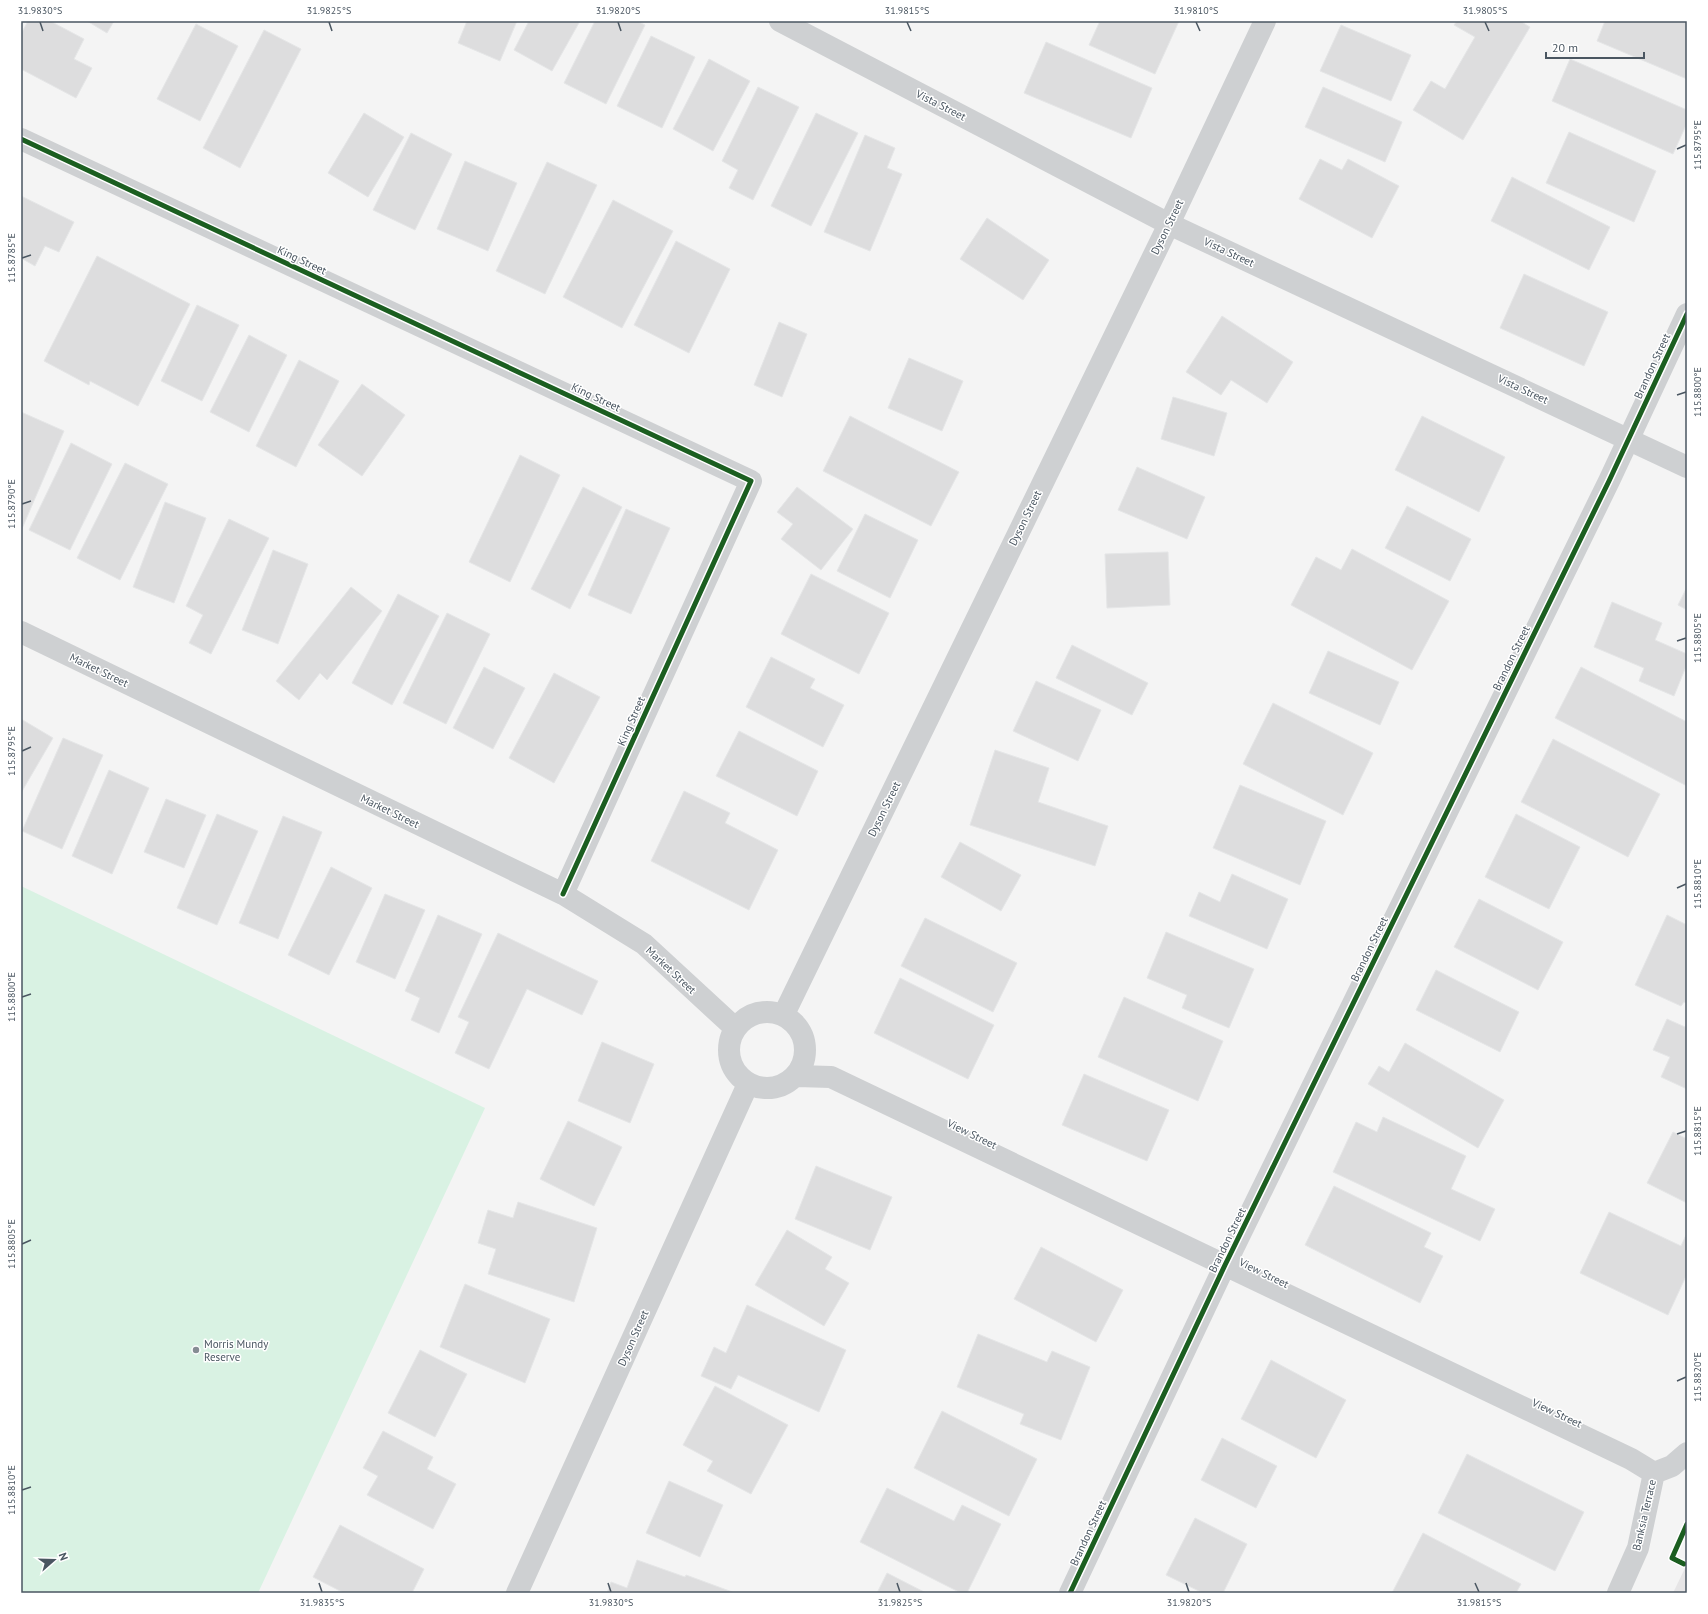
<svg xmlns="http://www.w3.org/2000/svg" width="1708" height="1614" viewBox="0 0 1708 1614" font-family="'PT Sans',sans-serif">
<rect width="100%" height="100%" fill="#f4f4f4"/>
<!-- education -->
<path fill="#e6e5e6" d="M1687 1564V1593H1673Z"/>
<!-- green -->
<path fill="#d9f2e3" d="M21 886 485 1108 258 1593H21Z"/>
<!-- building -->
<path fill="#ddddde" stroke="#e5e6e7" d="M28 21H50L84 39 74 59 92 68 76 98 21 69V34Z
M87 21H114L107 33Z
M467 21H517L500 61 458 43Z
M529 21H580L552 71 514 50Z
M595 21H637L645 25 606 104 564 83Z
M1100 21H1179L1155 74 1089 45Z
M1457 21H1520L1530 27 1463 140 1413 110 1431 81 1445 89 1475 37 1454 25Z
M1605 21 1687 22V79L1597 41Z
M196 24 238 46 200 121 157 99Z
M1341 25 1411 55 1391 101 1320 71Z
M264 30 301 49 240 168 203 148Z
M651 36 695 57 662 128 617 106Z
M1046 42 1152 88 1131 138 1024 93Z
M709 59 750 81 713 151 673 129Z
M1570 59 1687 110V123L1673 154 1552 101Z
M758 87 799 107 753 200 729 188 738 170 722 161Z
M1323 87 1402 122 1385 162 1305 127Z
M364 113 404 137 368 197 328 173Z
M816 113 858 133 811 226 771 206Z
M1569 132 1656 171 1634 222 1546 183Z
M411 133 452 154 415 230 373 210Z
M865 135 895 148 887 168 902 174 870 251 824 232Z
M1320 159 1342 170 1348 159 1399 186 1372 238 1299 199Z
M465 161 517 183 488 251 437 229Z
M547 162 597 185 545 294 496 271Z
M1512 177 1610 227 1589 270 1491 221Z
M21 196 74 222 59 252 45 246 35 266 21 258Z
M613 200 673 231 622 328 563 297Z
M987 218 1049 260 1023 300 960 259Z
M676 241 730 269 689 353 634 325Z
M97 256 190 304 138 406 90 381 89 385 44 361Z
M1524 274 1608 312 1584 366 1500 328Z
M197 305 239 325 202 401 161 381Z
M1222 316 1293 362 1267 403 1231 380 1221 395 1186 372Z
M779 322 807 334 782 397 754 385Z
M249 335 287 355 249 432 210 412Z
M909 358 963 381 942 431 888 408Z
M299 360 339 381 296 467 256 446Z
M362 384 405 415 362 476 318 445Z
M1173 397 1227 413 1214 456 1161 439Z
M21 412 64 431 21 531Z
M850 416 959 472 931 526 823 471Z
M1422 416 1505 457 1479 512 1395 470Z
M71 443 112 464 70 550 29 530Z
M520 455 560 475 510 582 469 562Z
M125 463 168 484 120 580 77 558Z
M1137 467 1205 497 1187 539 1118 510Z
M583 487 622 507 570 609 531 589Z
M797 487 853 529 821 570 781 539 793 524 777 512Z
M165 502 206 518 174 603 133 587Z
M1407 506 1471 539 1450 581 1385 548Z
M626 509 670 528 631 614 588 595Z
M865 514 918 540 890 598 837 571Z
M229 519 269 538 211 654 189 643 203 615 186 606Z
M1352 549 1449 601 1412 670 1291 605 1316 557 1341 570Z
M273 550 308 564 278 644 242 630Z
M1168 552 1170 605 1107 608 1105 554Z
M811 574 889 613 859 674 781 634Z
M351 587 382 611 327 680 320 673 299 700 276 681Z
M1687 587V610L1678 605Z
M398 594 439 616 392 705 352 683Z
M1612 602 1662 623 1655 640 1687 654V664L1674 696 1639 681 1644 668 1594 647Z
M447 613 490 634 446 724 403 703Z
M1072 645 1148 683 1132 715 1056 678Z
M1328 651 1399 682 1380 725 1309 693Z
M771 657 815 679 810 688 844 705 823 747 746 707Z
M484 667 525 688 493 749 453 728Z
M1581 667 1687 722V786L1555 718Z
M554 673 600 697 554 783 509 758Z
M1036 681 1101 710 1078 761 1013 731Z
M1273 703 1373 753 1343 815 1243 764Z
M21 719 53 738 21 793Z
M739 731 818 771 797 816 716 776Z
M63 738 103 755 62 849 22 831Z
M1553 739 1660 794 1628 857 1521 802Z
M995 750 1049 768 1038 802 1108 826 1095 866 970 825Z
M109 770 149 788 112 874 72 856Z
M1240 785 1326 821 1300 885 1213 848Z
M684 791 730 813 725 823 778 850 749 910 651 861Z
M166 799 206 815 184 868 144 852Z
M217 814 258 831 217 925 177 908Z
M1516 814 1580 847 1549 909 1485 877Z
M283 816 322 832 278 939 239 923Z
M960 842 1021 875 1001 911 941 877Z
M331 867 372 888 329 975 288 955Z
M1232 874 1288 899 1267 949 1189 916 1199 892 1220 902Z
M385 894 425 910 395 979 356 962Z
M1479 899 1563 942 1538 990 1454 947Z
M438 915 482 934 439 1033 411 1020 420 998 405 991Z
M1667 915 1687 925V1003L1684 1002 1681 1006 1635 985Z
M925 918 1017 963 993 1012 901 966Z
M1166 932 1254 969 1229 1028 1182 1008 1187 995 1147 978Z
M498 933 598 981 582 1015 527 989 489 1069 455 1053 469 1022 458 1017Z
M1436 970 1519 1012 1500 1052 1416 1010Z
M900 978 994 1025 968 1079 874 1033Z
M1124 997 1223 1041 1198 1101 1098 1057Z
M1667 1019 1685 1027 1687 1023V1089L1661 1077 1670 1057 1653 1050Z
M602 1042 654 1064 630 1123 578 1101Z
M1405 1043 1504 1100 1478 1148 1368 1084 1379 1066 1389 1072Z
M1084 1074 1169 1110 1147 1161 1062 1125Z
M1383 1117 1466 1156 1451 1189 1495 1209 1480 1241 1333 1172 1356 1122 1377 1132Z
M568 1121 622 1147 594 1206 540 1179Z
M1673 1132 1687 1139V1203L1647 1183Z
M816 1166 892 1197 870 1250 795 1219Z
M1334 1186 1431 1233 1424 1247 1443 1256 1420 1303 1305 1245Z
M518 1202 597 1228 574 1302 488 1274 496 1249 478 1243 488 1210 513 1218Z
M1609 1212 1681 1246 1687 1233V1274L1668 1315 1580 1273Z
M787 1230 832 1257 825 1269 849 1283 824 1326 755 1285Z
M1041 1247 1123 1290 1096 1342 1014 1299Z
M465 1284 550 1319 525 1383 440 1347Z
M747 1305 846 1350 819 1412 738 1375 731 1389 701 1376 714 1347 726 1353Z
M978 1334 1047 1362 1052 1351 1090 1367 1061 1440 1020 1424 1024 1414 957 1387Z
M420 1350 467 1374 435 1437 388 1413Z
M1271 1360 1346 1400 1316 1458 1241 1419Z
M715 1386 788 1425 751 1494 707 1471 713 1461 683 1445Z
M942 1411 1037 1459 1009 1516 914 1468Z
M383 1431 433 1457 427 1469 456 1484 433 1529 367 1495 378 1476 363 1468Z
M1222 1438 1277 1466 1256 1508 1201 1480Z
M1467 1454 1584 1512 1555 1571 1438 1513Z
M669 1481 723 1505 700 1557 646 1533Z
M887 1488 954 1521 962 1505 1001 1524 967 1593H961L860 1542Z
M1195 1518 1247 1544 1223 1593H1203L1166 1575Z
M340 1525 424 1569 412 1593H344L313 1577Z
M1423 1533 1521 1584 1516 1593H1392Z
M637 1560 685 1577 686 1575 735 1593H607L611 1582 627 1588Z
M887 1573 926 1593H877Z"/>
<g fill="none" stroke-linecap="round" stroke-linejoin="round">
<!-- minor -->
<path stroke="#ced0d2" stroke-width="22" d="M780 21 1169 224 1687 467
M21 139 751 481 563 894
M21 632 563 894 644 944 735 1028
M729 1050a38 38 0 1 1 76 0a38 38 0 1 1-76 0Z
M784 1014 1169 224 1265 21
M797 1076 831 1077 1631 1459 1654 1473
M1654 1473 1672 1466 1687 1453
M517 1593 748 1084
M1070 1593 1225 1265 1609 481 1687 314
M1618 1593 1638 1548 1654 1473"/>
<defs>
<path id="cycleway" d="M21 139 751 481 563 894
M1684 1564 1672 1558 1687 1524
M1070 1593 1225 1265 1609 481 1687 314"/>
</defs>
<!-- cycleway casing -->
<use href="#cycleway" stroke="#fff" stroke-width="8"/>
<!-- cycleway -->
<use href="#cycleway" stroke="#1b5e20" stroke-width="5"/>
</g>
<!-- ticks -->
<path fill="none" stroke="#4a5661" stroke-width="1.5" d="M40 22 43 31M329 22 332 31M618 22 621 31M907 22 911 31M1196 22 1200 31M1485 22 1489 31M1677 149 1686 145M22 258 31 255M1677 395 1686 392M22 504 31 501M1677 641 1686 638M22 751 31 747M1677 888 1686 884M22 997 31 994M1677 1134 1686 1131M22 1244 31 1240M1677 1381 1686 1377M22 1490 31 1487M319 1583 322 1592M608 1583 611 1592M897 1583 900 1592M1186 1583 1189 1592M1475 1583 1479 1592"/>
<!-- markers -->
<circle fill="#868d94" stroke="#fff" stroke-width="1.5" cx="196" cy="1350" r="4"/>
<g text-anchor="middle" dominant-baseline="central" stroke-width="3" stroke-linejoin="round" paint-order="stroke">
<!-- street labels -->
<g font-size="11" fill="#4a5661" stroke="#fff">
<text transform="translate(941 105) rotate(27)">Vista Street</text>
<text transform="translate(1167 227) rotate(-64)">Dyson Street</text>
<text transform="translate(1229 252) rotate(25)">Vista Street</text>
<text transform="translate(302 260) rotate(25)">King Street</text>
<text transform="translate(1652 366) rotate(-65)">Brandon Street</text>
<text transform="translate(1523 389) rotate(25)">Vista Street</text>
<text transform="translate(596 397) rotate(25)">King Street</text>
<text transform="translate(1025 518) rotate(-64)">Dyson Street</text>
<text transform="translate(1511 658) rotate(-64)">Brandon Street</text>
<text transform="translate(99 670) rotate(26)">Market Street</text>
<text transform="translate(631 721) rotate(-66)">King Street</text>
<text transform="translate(884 809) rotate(-64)">Dyson Street</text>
<text transform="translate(390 811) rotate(26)">Market Street</text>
<text transform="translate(1369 949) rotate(-64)">Brandon Street</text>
<text transform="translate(671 970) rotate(43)">Market Street</text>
<text transform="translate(972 1134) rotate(26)">View Street</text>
<text transform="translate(1227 1240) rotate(-64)">Brandon Street</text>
<text transform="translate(1264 1273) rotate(26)">View Street</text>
<text transform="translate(633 1338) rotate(-66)">Dyson Street</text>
<text transform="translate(1557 1413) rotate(25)">View Street</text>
<text transform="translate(1644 1515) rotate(-77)">Banksia Terrace</text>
<text transform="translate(1088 1533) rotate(-65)">Brandon Street</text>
</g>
<!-- poi labels -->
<g font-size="11" fill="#4a5661" stroke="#fff" text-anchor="start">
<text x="204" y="1344">Morris Mundy<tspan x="204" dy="13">Reserve</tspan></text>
</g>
</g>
<!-- border -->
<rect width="1708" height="1614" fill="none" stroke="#ffffff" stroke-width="44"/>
<!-- north arrow -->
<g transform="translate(54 1560) rotate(70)" stroke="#ffffff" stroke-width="3" paint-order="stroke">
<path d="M0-3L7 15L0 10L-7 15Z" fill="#4a5661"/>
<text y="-6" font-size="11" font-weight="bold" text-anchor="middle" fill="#4a5661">N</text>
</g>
<!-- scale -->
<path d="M1546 52v6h98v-6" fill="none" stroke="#4a5661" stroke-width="2"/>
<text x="1552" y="52" font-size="12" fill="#4a5661" stroke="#ffffff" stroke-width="3" paint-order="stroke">20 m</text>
<rect x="22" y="22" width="1664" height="1570" fill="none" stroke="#4a5661" stroke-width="1.5"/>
<g font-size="10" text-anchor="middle" fill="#4a5661">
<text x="40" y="14">31.9830°S</text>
<text x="329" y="14">31.9825°S</text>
<text x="618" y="14">31.9820°S</text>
<text x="907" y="14">31.9815°S</text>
<text x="1196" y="14">31.9810°S</text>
<text x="1485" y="14">31.9805°S</text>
<text transform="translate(1697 145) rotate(-90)" y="4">115.8795°E</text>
<text transform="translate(11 258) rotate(-90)" y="4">115.8785°E</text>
<text transform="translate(1697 392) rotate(-90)" y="4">115.8800°E</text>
<text transform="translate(11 504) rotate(-90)" y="4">115.8790°E</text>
<text transform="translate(1697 638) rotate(-90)" y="4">115.8805°E</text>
<text transform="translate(11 751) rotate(-90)" y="4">115.8795°E</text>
<text transform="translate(1697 884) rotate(-90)" y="4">115.8810°E</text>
<text transform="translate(11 997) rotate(-90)" y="4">115.8800°E</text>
<text transform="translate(1697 1131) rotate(-90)" y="4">115.8815°E</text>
<text transform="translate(11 1244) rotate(-90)" y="4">115.8805°E</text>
<text transform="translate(1697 1377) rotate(-90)" y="4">115.8820°E</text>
<text transform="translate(11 1490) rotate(-90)" y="4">115.8810°E</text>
<text x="322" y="1606">31.9835°S</text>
<text x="611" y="1606">31.9830°S</text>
<text x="900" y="1606">31.9825°S</text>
<text x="1189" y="1606">31.9820°S</text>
<text x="1479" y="1606">31.9815°S</text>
</g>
</svg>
